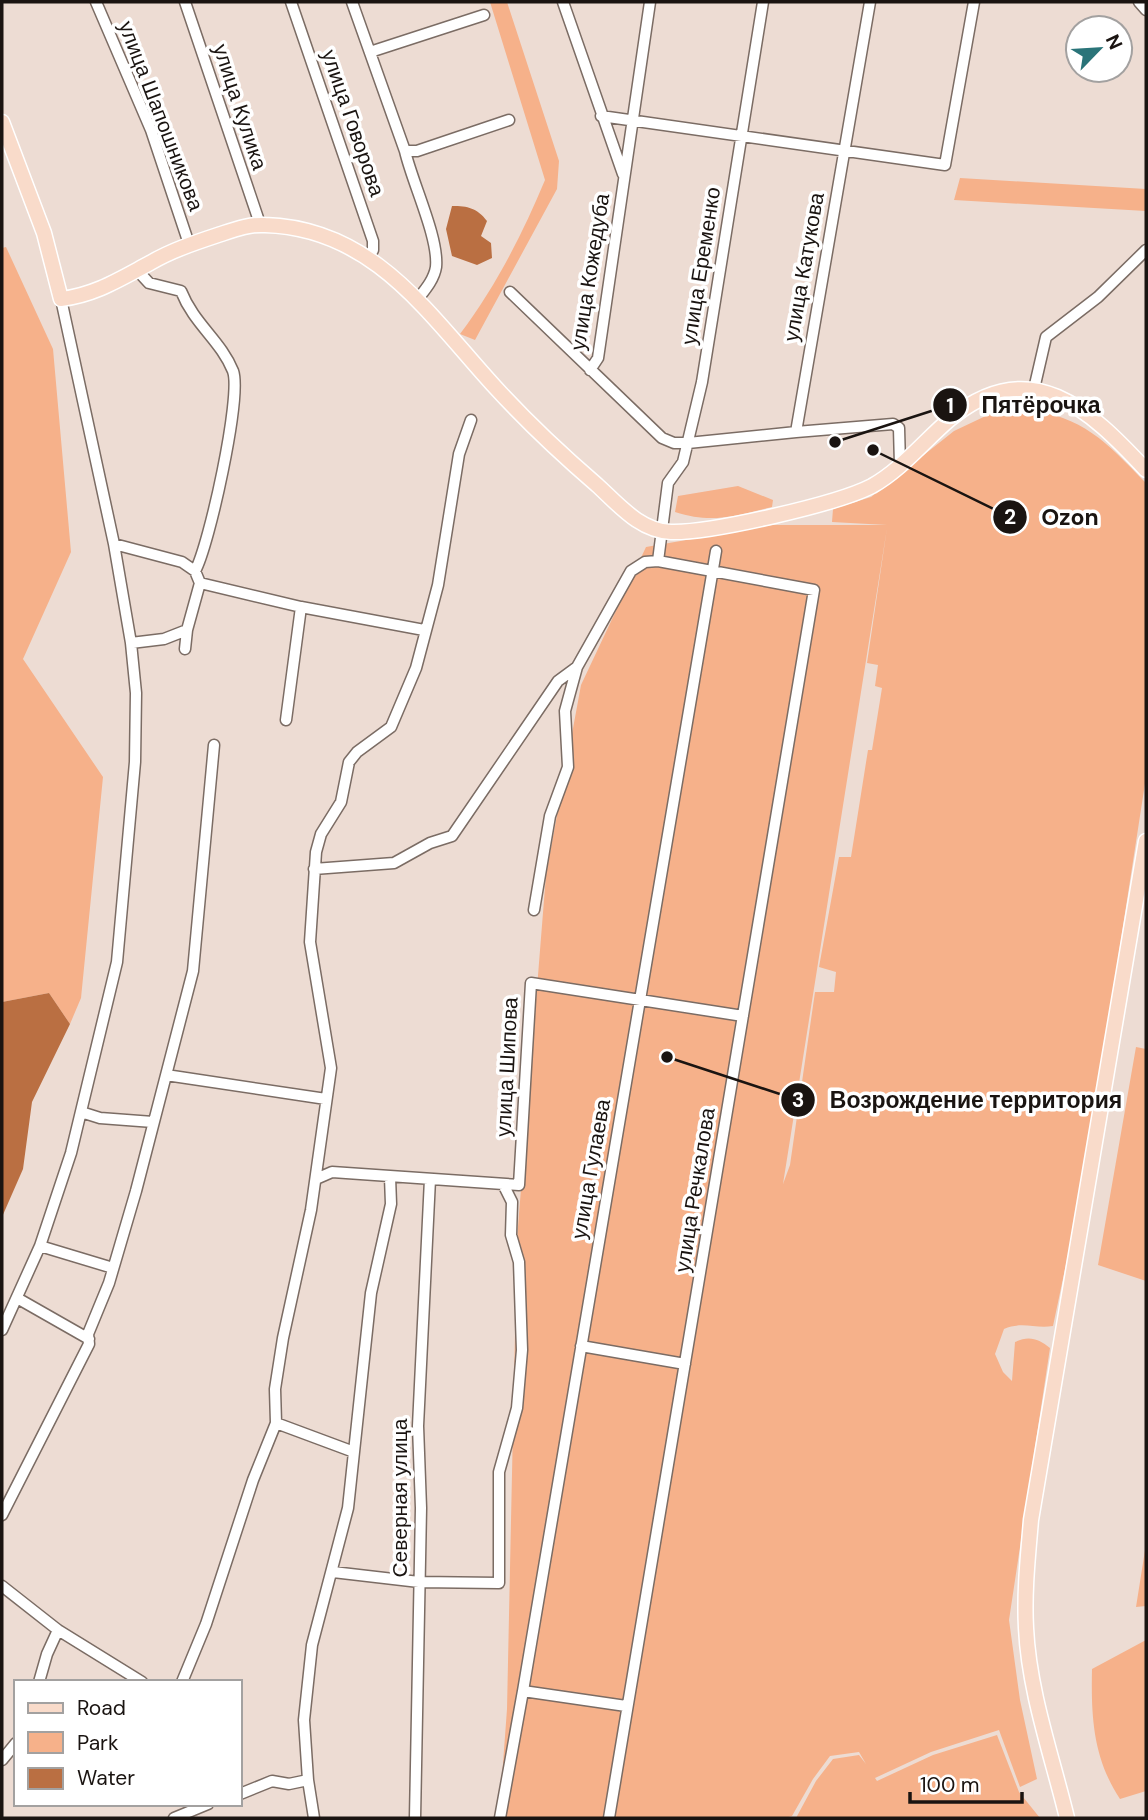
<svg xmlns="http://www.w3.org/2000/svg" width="1148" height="1820" viewBox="0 0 1148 1820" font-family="'DM Sans',sans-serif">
<rect width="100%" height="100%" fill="#eddcd3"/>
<!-- green -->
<path fill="#f6b18a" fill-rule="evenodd" d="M490 2H507L559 161 557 189 475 340 460 334C496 286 522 235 545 180Z
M960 178 1146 189V211L954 200Z
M6 247 53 349 71 552 23 659 103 777 81 998 70 1024 49 993 2 1002V248Z
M1024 408C1085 418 1104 440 1146 483V777L1084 1179 1053 1326C1035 1329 1022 1321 1004 1329L995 1354 1003 1372 1012 1381 1015 1342C1029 1335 1039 1339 1050 1348L1009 1620 1020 1700 1037 1779 1020 1787 999 1730 931 1752 875 1778 877 1781 933 1755 997 1735 1019 1792 1040 1818H796L816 1781 833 1759 859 1755 866 1764 859 1752 830 1756 813 1779 792 1816 785 1818H499L507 1709 517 1239 546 875 581 685 646 547 772 525H887L832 522 833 509 871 497 954 431 992 413ZM887 528 867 663 878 665 875 686 882 688 872 750H868L851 857H839L819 967 836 972 834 992H815L790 1165 783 1184Z
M738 486 773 500 772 507C735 516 712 524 675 512L678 496Z
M1136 1047 1146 1049V1281L1098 1265Z
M1146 1544V1606L1136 1607Z
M1146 1640V1791L1120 1799C1093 1758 1091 1717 1092 1669Z"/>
<!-- water -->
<path fill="#ba6f42" d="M452 206C468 206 477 208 487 221L481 236 491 243 492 258 477 265 452 256 446 229Z
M49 993 70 1024 32 1102 23 1169 2 1217V1002Z"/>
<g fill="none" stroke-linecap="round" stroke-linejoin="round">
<defs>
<path id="minor" d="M96 2 151 130 189 244
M185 2 260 224
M291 2 373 241V250L369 257
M352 2 405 151H417L509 120
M563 2 623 174
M1139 2 1146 10
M370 52 484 15
M601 116 945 165 974 2
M405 151C412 182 439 238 436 267 434 280 424 291 417 300
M137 270 149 283 181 291C194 324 221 341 233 371 242 396 209 546 195 571L200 583 187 630 185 649
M510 292 662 438 674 443H688L796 432 870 2
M590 370 598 358 650 2
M1034 389 1046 337 1098 297 1146 250
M796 432 893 424 899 428 900 465
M114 544 182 562 195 571
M200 583 301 607 424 630
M131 643 164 639 187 630
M286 720 301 607
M314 869 394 863 430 843 452 836 558 681 577 667
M534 910 550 816 568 767 565 711 577 667 631 571 645 562 658 561
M166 1075 326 1099
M81 1112 100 1118 153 1122
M316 1179 332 1172 519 1185 531 983 743 1016
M40 1246 113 1268
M17 1298 89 1339
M2 1330 40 1246 71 1153 117 962 135 762 136 693 131 643 114 544 61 299
M581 1346 685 1364
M276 1423 354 1452
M2 1515 89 1344 88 1334 109 1283 136 1191 193 971 214 745
M333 1572 419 1582 499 1583V1472L517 1408 522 1350 519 1262 511 1235 512 1202 504 1186
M2 1586 58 1630 142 1682
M39 1682 47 1654 58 1630
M182 1682 206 1624 253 1480 276 1423 275 1389 283 1338 311 1210 331 1068 310 942 316 852 321 834 341 802 349 762 357 752 391 727 416 668 438 585 459 454 471 420
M626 1706 523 1691 716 551
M2 1760 16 1743
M308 1780 304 1720 312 1645 348 1508 371 1293 391 1204 390 1177
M240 1794 272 1781 289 1784 308 1780 314 1818
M174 1818 208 1804
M415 1818 421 1508 418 1426 430 1179
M500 1818 523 1691
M609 1818 814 590 658 561 668 483 683 462 702 382 763 2"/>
<path id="major" d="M2 122 44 233 61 299C95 295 120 279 150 263 172 250 197 242 221 234 236 229 250 224 265 225 374 228 429 315 495 387 527 422 561 454 597 485 619 505 640 531 671 532 711 533 837 504 872 486 902 469 924 441 950 419 1031 352 1090 410 1146 470
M1067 1818C1052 1756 1029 1692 1026 1628 1024 1592 1028 1556 1031 1520L1146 841"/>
</defs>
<!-- minor casing -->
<use href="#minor" stroke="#7b6c64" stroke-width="13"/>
<!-- major casing -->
<use href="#major" stroke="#fff" stroke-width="17"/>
<!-- minor -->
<use href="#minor" stroke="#fff" stroke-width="10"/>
<!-- major -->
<use href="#major" stroke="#f9dbca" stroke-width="14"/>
</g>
<g text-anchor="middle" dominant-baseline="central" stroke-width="7" stroke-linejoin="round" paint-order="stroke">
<!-- street labels -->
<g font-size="21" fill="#1a1411" stroke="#fff">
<text transform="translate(240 107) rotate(72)">улица Кулика</text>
<text transform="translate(161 116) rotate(69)">улица Шапошникова</text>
<text transform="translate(353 123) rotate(71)">улица Говорова</text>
<text transform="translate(701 266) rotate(-81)">улица Еременко</text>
<text transform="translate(804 267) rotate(-80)">улица Катукова</text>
<text transform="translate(590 272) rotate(-81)">улица Кожедуба</text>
<text transform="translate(507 1067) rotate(-87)">улица Шипова</text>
<text transform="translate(591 1169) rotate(-80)">улица Гулаева</text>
<text transform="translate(695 1190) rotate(-81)">улица Речкалова</text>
<text transform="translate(400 1498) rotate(-90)">Северная улица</text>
</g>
</g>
<!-- callouts -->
<path fill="none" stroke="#1a1411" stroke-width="2.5" d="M835 442L950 405M873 450L1010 517M667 1057L798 1100"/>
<g fill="#1a1411" stroke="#fff" stroke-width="2.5">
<circle cx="835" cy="442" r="7"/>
<circle cx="873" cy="450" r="7"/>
<circle cx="667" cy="1057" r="7"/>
<circle cx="950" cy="405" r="18"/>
<circle cx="1010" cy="517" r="18"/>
<circle cx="798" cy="1100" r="18"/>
</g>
<g font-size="21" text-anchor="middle" font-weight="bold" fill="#fff">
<text x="950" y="413">1</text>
<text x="1010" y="524">2</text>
<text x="798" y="1107">3</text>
</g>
<g font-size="23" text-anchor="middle" font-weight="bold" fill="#1a1411" stroke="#fff" stroke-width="7" stroke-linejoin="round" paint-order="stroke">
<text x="1041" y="413">Пятёрочка</text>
<text x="1070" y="525">Ozon</text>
<text x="976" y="1108">Возрождение территория</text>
</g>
<!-- border -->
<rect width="1148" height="1820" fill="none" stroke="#1a1411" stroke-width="7"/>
<!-- legend -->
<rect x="14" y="1680" width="228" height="126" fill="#ffffff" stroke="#a3a1a0" stroke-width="2"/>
<rect x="28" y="1703" width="35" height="10" fill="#f9dbca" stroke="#a3a1a0" stroke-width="2"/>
<text x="77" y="1715" font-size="21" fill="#1a1411">Road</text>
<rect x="28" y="1732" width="35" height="21" fill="#f6b18a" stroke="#a3a1a0" stroke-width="2"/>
<text x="77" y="1750" font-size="21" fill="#1a1411">Park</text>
<rect x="28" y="1768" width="35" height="21" fill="#ba6f42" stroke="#a3a1a0" stroke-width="2"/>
<text x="77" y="1785" font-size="21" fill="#1a1411">Water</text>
<!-- north arrow -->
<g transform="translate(1099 49) rotate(65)"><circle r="33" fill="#ffffff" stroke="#a3a1a0" stroke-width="2"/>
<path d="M0-5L12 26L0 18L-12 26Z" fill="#2a7479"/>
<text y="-10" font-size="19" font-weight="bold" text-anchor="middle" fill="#1a1411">N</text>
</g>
<!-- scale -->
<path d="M910 1792v10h112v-10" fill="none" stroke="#1a1411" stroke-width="3.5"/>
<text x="920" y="1792" font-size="21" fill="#1a1411" stroke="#ffffff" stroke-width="5" paint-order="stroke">100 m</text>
</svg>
